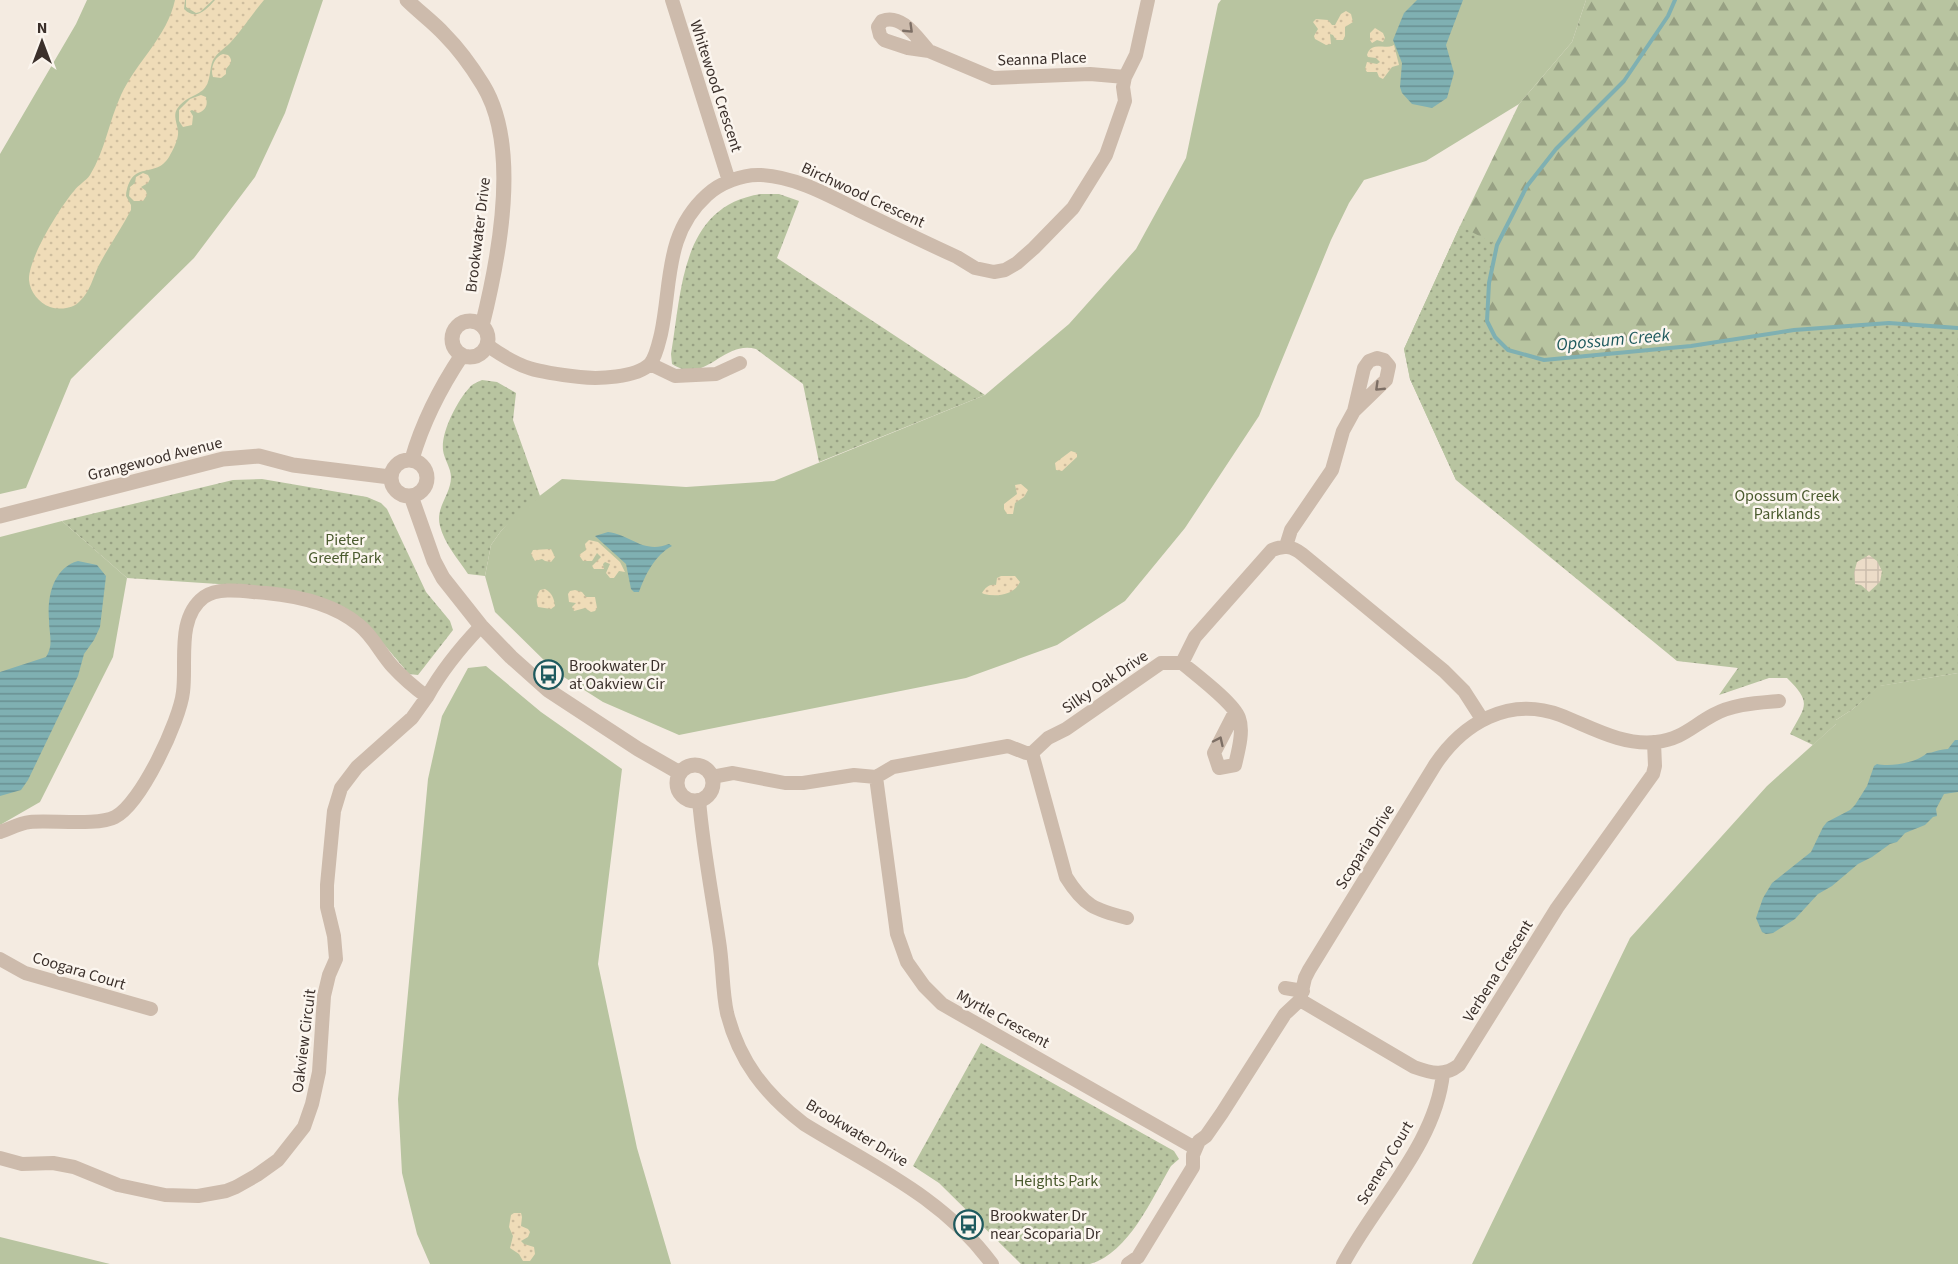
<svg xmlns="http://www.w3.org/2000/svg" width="1958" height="1264" viewBox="0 0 1958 1264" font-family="'Source Sans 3',sans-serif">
<defs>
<pattern id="forest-firs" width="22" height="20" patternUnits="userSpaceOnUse" patternTransform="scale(1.5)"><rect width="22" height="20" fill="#b8c4a0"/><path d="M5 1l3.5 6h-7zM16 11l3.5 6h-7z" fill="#97a083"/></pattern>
<pattern id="sand-dots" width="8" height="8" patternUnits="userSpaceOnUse" patternTransform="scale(1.5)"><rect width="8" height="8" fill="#efdcb8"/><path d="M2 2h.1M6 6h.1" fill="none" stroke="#cebd9e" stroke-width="1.8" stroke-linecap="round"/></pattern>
<pattern id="park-dots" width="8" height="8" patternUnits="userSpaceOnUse" patternTransform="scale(1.5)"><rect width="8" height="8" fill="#b8c4a0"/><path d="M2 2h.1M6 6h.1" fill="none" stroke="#97a083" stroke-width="1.8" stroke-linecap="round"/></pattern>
<pattern id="plaza-grid" width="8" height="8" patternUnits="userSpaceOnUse" patternTransform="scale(1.5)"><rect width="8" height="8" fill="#ecdcc8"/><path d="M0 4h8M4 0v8" fill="none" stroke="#cbbdac"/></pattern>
<pattern id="water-rules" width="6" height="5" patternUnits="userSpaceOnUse" patternTransform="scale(1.5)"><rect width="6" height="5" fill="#7fb0b2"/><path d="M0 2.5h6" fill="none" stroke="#699091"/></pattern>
</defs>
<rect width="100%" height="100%" fill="#f4ebe1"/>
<!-- grass -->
<path fill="#b8c4a0" d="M87 0H323L285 113 255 177 194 258 71 379 26 488 0 494V154L76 24Z
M1221 0H1586L1572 42 1519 104 1426 161 1364 180 1349 203 1331 240 1259 416 1185 528 1125 601 1057 645 966 678 679 735 603 702 556 672 495 612 485 576 491 545 501 531 525 507 562 479 686 487 774 481 985 395 1069 324 1136 249 1186 158 1218 4Z
M62 521 127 578 113 657 40 802 0 825V537Z
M486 666 541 712 622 769 598 964 637 1148 671 1264H430L417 1234 402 1173 398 1099 428 779 442 716 468 668Z
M1958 673V1264H1472L1630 938 1767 786 1836 724V720L1853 709 1879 686Z
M0 1237 110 1264H0Z"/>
<!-- forest -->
<path fill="url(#forest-firs)" d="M1586 0H1958V375L1456 480 1410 379 1404 349 1460 226 1519 104 1572 42Z"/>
<!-- sand -->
<path fill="url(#sand-dots)" d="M175 0H185L184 9C196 21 206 10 215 0H264C252 14 242 30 230 43 225 48 217 53 213 60 209 69 211 83 203 90 194 97 184 98 177 109 173 116 177 123 178 131 179 139 173 150 169 157 155 180 131 158 126 196L131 205V210C121 229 109 246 99 265 93 277 90 292 80 301 73 309 60 310 50 307 39 303 30 292 29 280 28 259 60 207 74 191 78 185 86 181 90 175 105 151 109 121 121 95 137 61 167 37 175 0Z
M186 0H213L200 12 196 13 186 7Z
M1346 11 1351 14 1353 22 1345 27V36L1343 40H1336L1333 35 1330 34 1331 44 1326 45 1315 39 1314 36 1318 29 1313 22 1316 19 1328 20 1332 25H1335L1341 14Z
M1375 28 1383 33 1385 38 1383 42 1377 40 1372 43 1370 40V33Z
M1394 45 1399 65 1392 67 1383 79 1379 77 1377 72H1367L1365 69 1367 62 1377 64 1380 62 1376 58 1368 57 1367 55C1371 41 1384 50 1394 45Z
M223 54 228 55C234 61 230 64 226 69V74L221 78 213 77C210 69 214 57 223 54Z
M201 95 206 97C208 105 206 110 198 113L192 110 190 111 193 116 192 125 183 127 179 121V110L190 99Z
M143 173 148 175 150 179 148 183 141 187 146 191 147 195 143 201H134L129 196 130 187 135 183 136 177Z
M1071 451 1077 453V457L1062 471 1056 470 1055 463Z
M1021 484 1028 490 1024 497 1015 503 1013 514H1007L1004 509V504L1017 494 1015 485Z
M589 540 598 542 620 562 625 572 619 571 614 578H610L606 573 610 564 605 562 603 564 604 569H594L592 566 601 557 597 553 592 561H583L579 555 586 550 585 544Z
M551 549 555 557 551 562 545 561 542 559 535 561 531 554 533 550Z
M1001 576H1015L1020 582C1014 595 997 597 984 594L982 593C986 587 989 584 996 585L997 578Z
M545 589C552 593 554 598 555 606L551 609 538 607C536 600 536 596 540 590Z
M575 590 582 592 586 597H595L597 608 595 611 591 612 585 608 574 611 572 607 576 603 569 602 568 594 570 591Z
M514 1213H521L522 1217 521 1226 528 1229 530 1232 528 1237 521 1241 524 1244 534 1247 535 1254 530 1261H523L519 1254 510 1248 513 1236 509 1227 511 1215Z"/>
<!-- park -->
<path fill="url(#park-dots)" d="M761 194H779L799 201 777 258 985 395 819 462 803 384 756 349C722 340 706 386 672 364L671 354C682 289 681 206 761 194Z
M1460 226 1497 245 1489 283 1487 321 1495 337 1508 350 1544 360 1691 346 1794 330 1889 323 1958 328V673L1880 686 1853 709 1836 720V724L1813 745 1790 734C1806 705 1812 703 1787 678H1769L1719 695 1738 668 1677 661 1456 480 1410 379 1404 349Z
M482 380 497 382 516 393 513 420 540 496 501 531 491 545 485 576 468 574C458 559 444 543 440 526 435 507 451 495 451 477 451 468 444 459 443 450 441 432 457 401 470 387 472 384 478 382 482 380Z
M262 479 367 497 381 503 387 509 426 592 450 621 453 630 418 675 409 674 365 622 264 587 127 578 62 521 233 480Z
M981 1043 1174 1151 1179 1159 1171 1166C1152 1198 1129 1253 1090 1264 1076 1264 1038 1264 1021 1264L939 1183 913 1166Z"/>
<!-- plaza -->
<path fill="url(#plaza-grid)" d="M1869 555 1877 561 1882 571 1880 582 1869 592 1861 585 1855 584 1854 573 1857 562Z"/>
<!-- water -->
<path fill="url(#water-rules)" d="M1417 0H1463L1446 45 1454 73 1447 98 1432 108 1412 104 1402 93 1400 87 1402 63 1393 40 1404 13Z
M608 532C631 535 643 554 669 544L672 546C655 555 645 575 639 592H634L631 589 626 564 595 536Z
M78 561 97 565 106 576 100 627 94 640 84 654 78 676 28 780 21 790 0 796V672L46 657C54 645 49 634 49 620 47 597 53 568 78 561Z
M1955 740H1958V792L1944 794 1936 809 1937 816 1933 817 1925 825 1905 833 1897 842 1890 844 1872 857 1858 864 1832 886 1818 894 1795 919 1773 933 1766 934 1762 932 1756 918 1763 898 1772 883 1811 852 1823 827 1827 822 1850 810 1855 805 1867 786 1874 766 1877 764C1890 767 1917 763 1927 753 1933 753 1939 749 1948 749Z"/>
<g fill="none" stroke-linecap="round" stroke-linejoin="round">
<!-- stream -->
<path stroke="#7fb0b2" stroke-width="4" d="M1675 0 1668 16 1624 81 1556 149 1527 186 1497 245 1489 283 1487 321 1495 337 1508 350 1544 360 1691 346 1794 330 1889 323 1958 328"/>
<!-- minor -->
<path stroke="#cdbbac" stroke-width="14" d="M672 0 729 181
M929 51C917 38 902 13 882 21L878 27 880 35 884 40 908 48 929 51 993 78 1090 74 1125 77
M487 345C522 370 537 372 580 377 597 379 636 378 650 364 656 357 659 342 661 334 672 283 664 234 707 195 720 183 742 174 761 175 796 177 828 195 858 210 891 226 924 242 957 257L975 268 994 272 1005 270 1017 263 1034 248 1073 208 1106 155 1125 101 1123 87 1125 77 1136 55 1148 0
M650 364 675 376 716 374 740 363
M1286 546 1291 530 1332 470 1343 431 1354 411 1364 368 1369 361 1377 358 1384 360 1389 366 1386 380 1354 411
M1182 663C1195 674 1234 703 1239 718 1244 731 1238 752 1235 765L1219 768 1214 753 1235 712
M1032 753 1066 877C1084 906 1095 910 1127 918
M712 777 733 773 785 783H803L854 775 876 777 893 767 1008 746 1026 753H1032L1048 738 1066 729 1161 663H1182L1195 637 1272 550C1284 545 1292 546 1302 554L1444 671 1464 691 1482 719
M876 777 897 934 907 962 924 986 942 1004 1195 1148
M699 800C703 848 712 894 719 941 723 965 722 990 727 1013 739 1061 765 1094 804 1124 872 1166 943 1197 992 1264
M0 832C9 829 20 823 30 822 52 820 98 826 115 817 141 804 180 720 183 692 187 662 176 618 204 597 220 586 247 592 266 593 298 596 334 604 359 625 373 636 381 654 393 667 403 678 415 688 427 697 442 670 460 648 481 626
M0 959 25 973 151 1009
M1285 988 1303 991
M1300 1000 1414 1067C1431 1073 1444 1077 1459 1065L1557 908 1653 774 1655 766 1654 742
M0 1158 22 1164 53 1163 74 1167 118 1185 165 1195 198 1196 226 1191 236 1187 257 1175 278 1160 304 1127 312 1104 319 1072 324 996 329 975 336 959 334 936 327 907V885L334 811 341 788 357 767 412 718 427 697
M1128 1264 1138 1257 1193 1167V1155L1199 1141 1206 1136 1222 1113 1285 1014 1300 1000 1305 978 1309 970 1435 765C1463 723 1509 696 1560 715 1591 727 1622 746 1656 742 1682 739 1691 727 1713 715 1733 704 1756 703 1779 701
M1343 1264C1375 1203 1436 1144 1443 1073"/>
<!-- tertiary -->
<path stroke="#cdbbac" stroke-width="15" d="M407 0C419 12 433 22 444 34 459 49 472 67 483 85 521 147 499 258 482 326
M452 339a18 18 0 1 1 36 0a18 18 0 1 1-36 0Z
M412 459C423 421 440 388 462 355
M391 478a18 18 0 1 1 36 0a18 18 0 1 1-36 0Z
M411 496 434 561 443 578 481 626 511 657 548 690 638 749 680 773
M0 516 223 459 259 456 293 465 390 477
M677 783a18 18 0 1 1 36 0a18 18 0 1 1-36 0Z"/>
</g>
<!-- one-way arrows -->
<defs><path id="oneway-chevron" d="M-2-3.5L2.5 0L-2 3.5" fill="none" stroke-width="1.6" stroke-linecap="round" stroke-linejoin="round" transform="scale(1.5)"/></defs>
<g stroke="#7d6f65">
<use href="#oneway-chevron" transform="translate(909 29) rotate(44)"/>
<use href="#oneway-chevron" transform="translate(1379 387) rotate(136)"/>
<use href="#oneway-chevron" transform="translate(1219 741) rotate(-65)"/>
</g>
<!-- icons -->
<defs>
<symbol id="bus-ring" viewBox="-11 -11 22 22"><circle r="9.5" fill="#fbf5ee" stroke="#1f5a5e" stroke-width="1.5"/><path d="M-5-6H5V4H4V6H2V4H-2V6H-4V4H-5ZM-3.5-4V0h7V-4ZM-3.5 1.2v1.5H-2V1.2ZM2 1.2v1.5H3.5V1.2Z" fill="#1f5a5e"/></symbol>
</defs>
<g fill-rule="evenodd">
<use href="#bus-ring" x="532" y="658" width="33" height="33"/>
<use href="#bus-ring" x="952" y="1208" width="33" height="33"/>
</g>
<g text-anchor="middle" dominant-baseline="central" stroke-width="5" stroke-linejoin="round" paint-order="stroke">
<!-- street labels -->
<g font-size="16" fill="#3b302b" stroke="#fbf5ee">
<text transform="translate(1042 59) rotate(-2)">Seanna Place</text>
<text transform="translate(716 86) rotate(72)">Whitewood Crescent</text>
<text transform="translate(863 195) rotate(25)">Birchwood Crescent</text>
<text transform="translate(478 235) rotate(-83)">Brookwater Drive</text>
<text transform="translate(155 459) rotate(-14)">Grangewood Avenue</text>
<text transform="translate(1105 682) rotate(-34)">Silky Oak Drive</text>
<text transform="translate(1365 847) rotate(-58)">Scoparia Drive</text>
<text transform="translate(79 971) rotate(17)">Coogara Court</text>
<text transform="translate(1498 971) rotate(-58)">Verbena Crescent</text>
<text transform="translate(1003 1019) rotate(29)">Myrtle Crescent</text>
<text transform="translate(304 1041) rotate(-83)">Oakview Circuit</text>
<text transform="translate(857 1133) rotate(31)">Brookwater Drive</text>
<text transform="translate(1385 1163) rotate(-59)">Scenery Court</text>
</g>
<!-- park labels -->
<g font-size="16" fill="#4a5a2e" stroke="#fbf5ee">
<text x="1787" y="496">Opossum Creek<tspan x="1787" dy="18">Parklands</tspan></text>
<text x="345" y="540">Pieter<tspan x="345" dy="18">Greeff Park</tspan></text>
<text x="1056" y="1181">Heights Park</text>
</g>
<!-- poi labels -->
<g font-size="16" fill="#3b302b" stroke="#fbf5ee" text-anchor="start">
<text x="569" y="666">Brookwater Dr<tspan x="569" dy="18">at Oakview Cir</tspan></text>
<text x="990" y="1216">Brookwater Dr<tspan x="990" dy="18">near Scoparia Dr</tspan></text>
</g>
<!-- water labels -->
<g font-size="18" font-style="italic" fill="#1f5a5e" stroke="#fbf5ee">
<text transform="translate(1613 340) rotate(-5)">Opossum Creek</text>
</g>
</g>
<!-- north arrow -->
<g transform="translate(42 42)" stroke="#fbf5ee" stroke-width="4.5" paint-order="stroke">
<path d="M0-4.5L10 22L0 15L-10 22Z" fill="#3b302b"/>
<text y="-9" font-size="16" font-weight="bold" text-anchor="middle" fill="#3b302b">N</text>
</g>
</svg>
